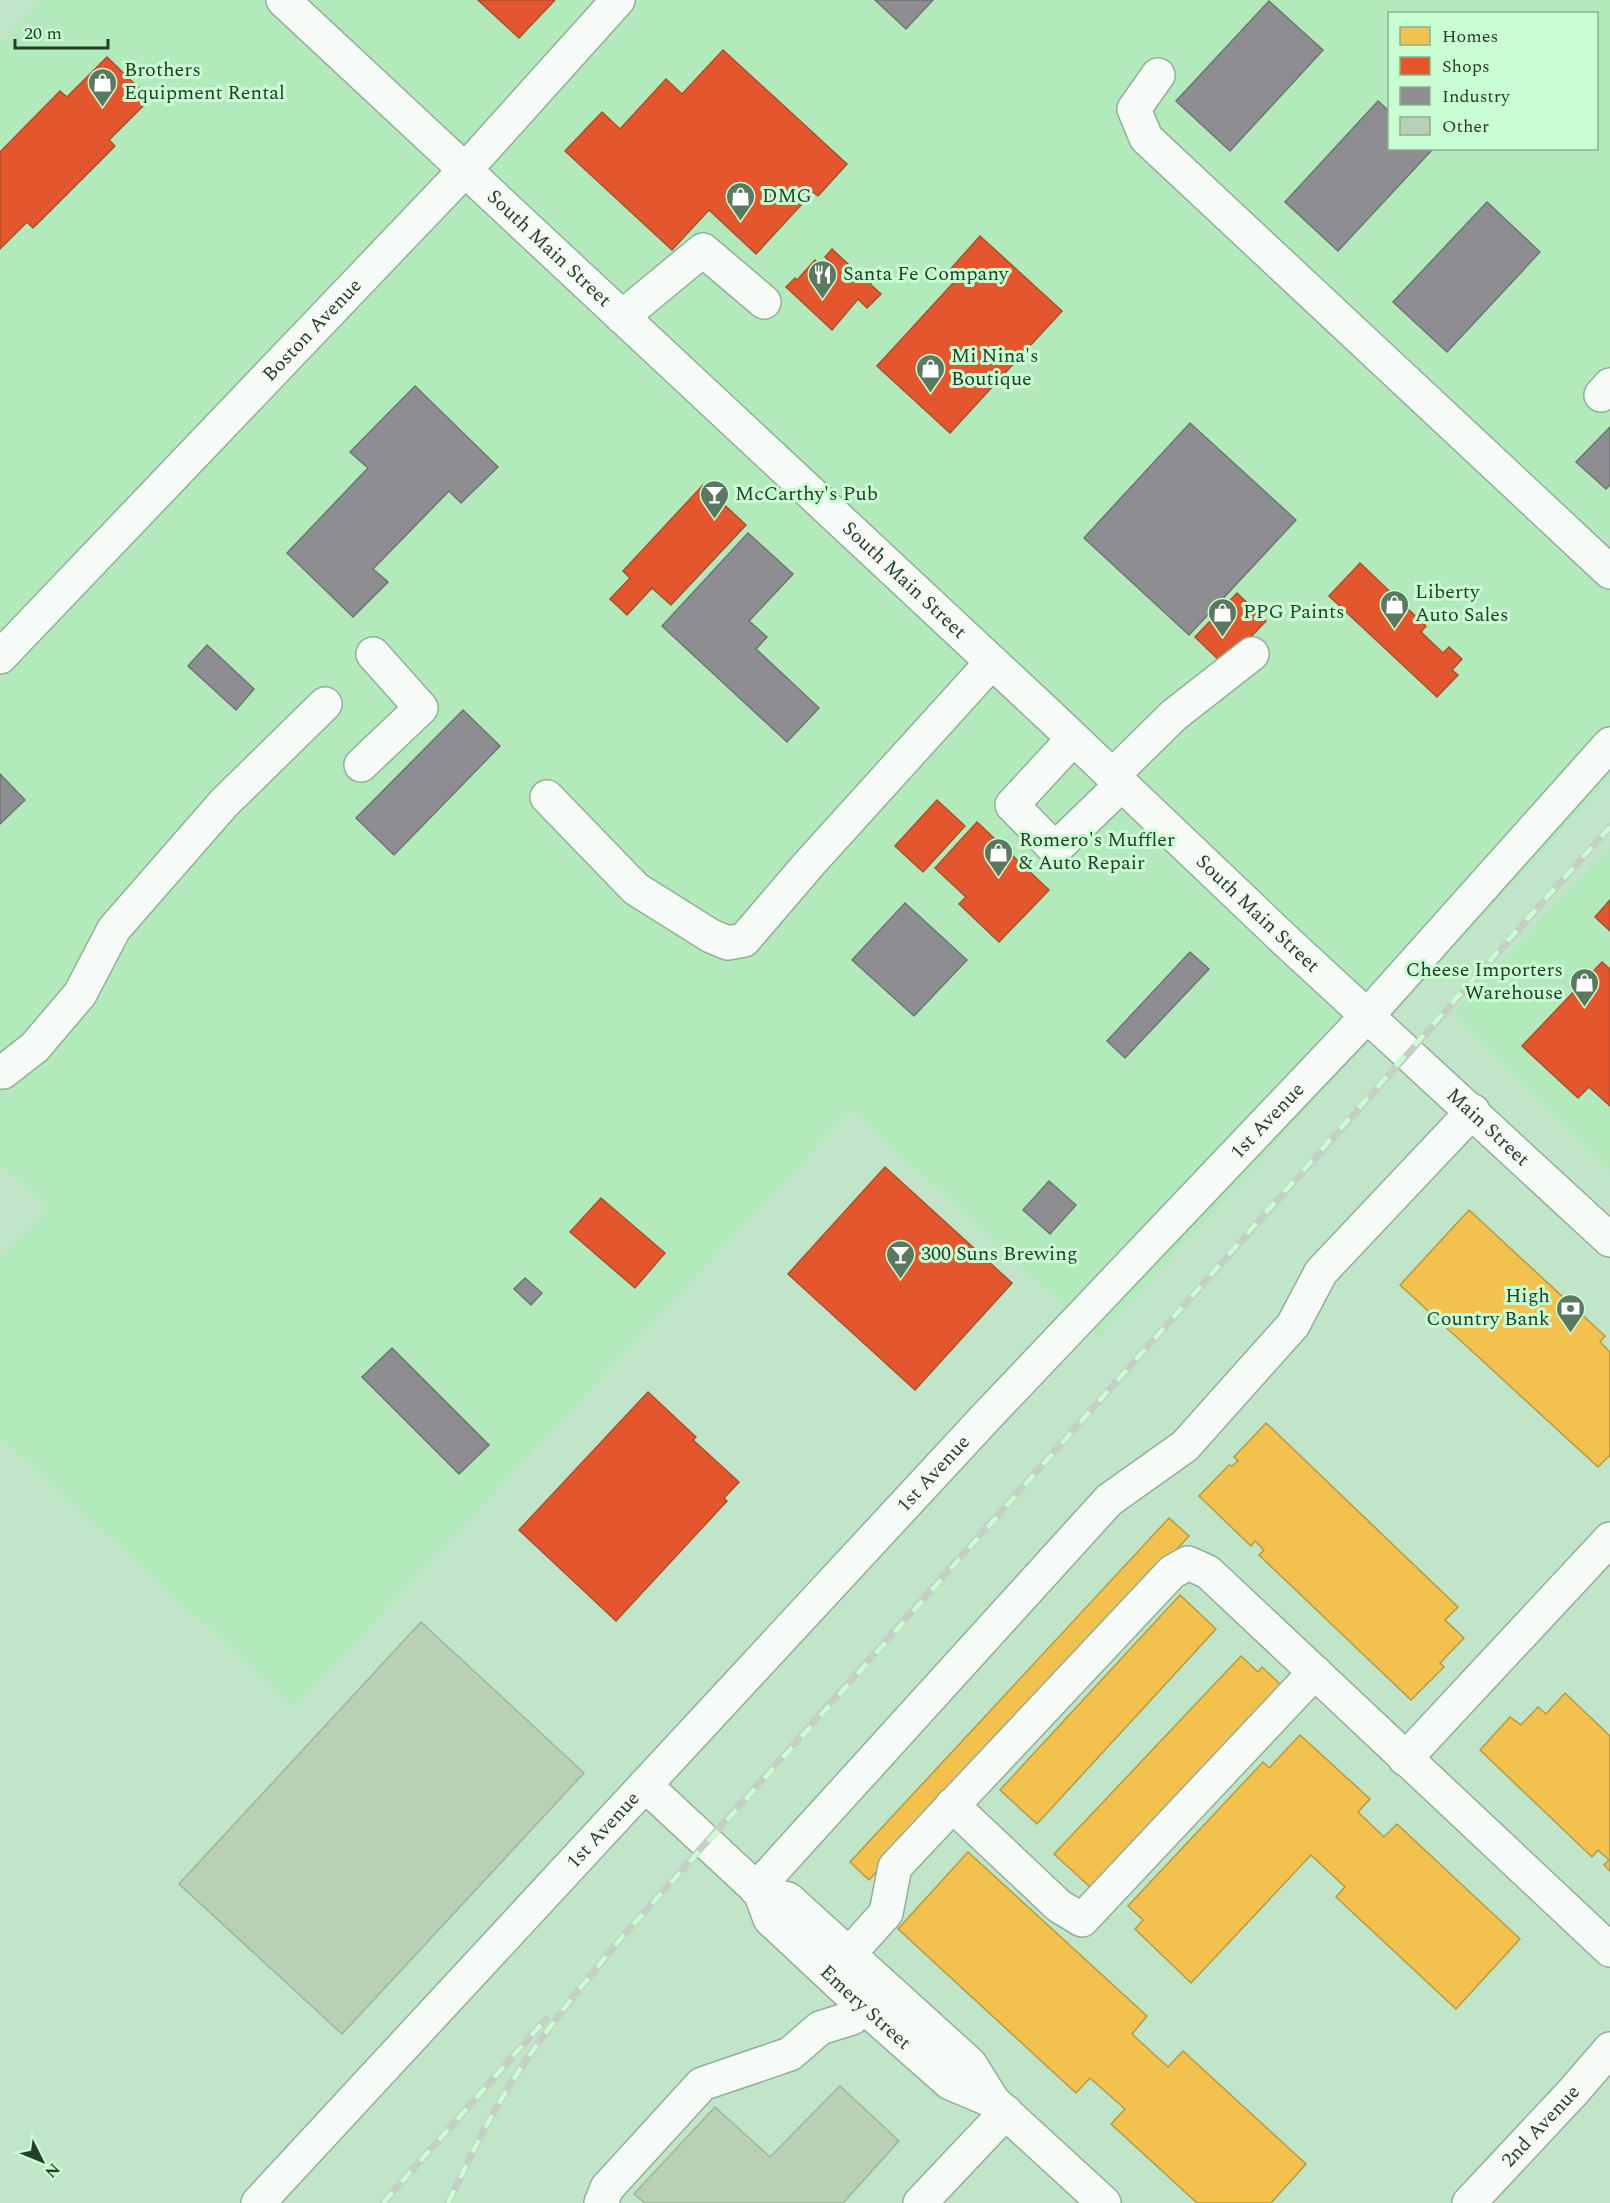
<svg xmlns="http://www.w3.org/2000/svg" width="1610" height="2203" viewBox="0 0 1610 2203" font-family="Spectral,serif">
<rect width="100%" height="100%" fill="#c1e5c8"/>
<!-- built -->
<path fill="#b2eabc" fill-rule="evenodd" d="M42 0H1610V777L1098 1338 852 1109 295 1707 0 1437V1259L47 1207 0 1165V44ZM1390 14H1596V148H1390Z
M1610 845V1171L1452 1015Z"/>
<!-- homes -->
<path fill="#f2c14e" stroke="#b49a43" stroke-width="1.5" d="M1469 1210 1605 1336 1600 1342 1610 1352V1457L1609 1456 1598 1467 1400 1285Z
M1266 1423 1458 1607 1445 1620 1464 1638 1440 1663 1444 1667 1411 1700 1259 1555 1264 1550 1255 1541 1251 1546 1199 1496 1229 1465 1232 1466 1238 1461 1234 1457Z
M1169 1518 1189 1536 869 1880 850 1862Z
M1180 1595 1216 1629 1037 1824 1000 1790Z
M1241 1656 1258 1672 1262 1667 1281 1685 1090 1887 1054 1854Z
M1565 1693 1610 1736V1871L1604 1865 1609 1860 1598 1850 1592 1857 1480 1750 1510 1717 1521 1725 1538 1707 1546 1714Z
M1300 1735 1370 1799 1358 1812 1384 1837 1397 1824 1520 1939 1456 2009 1336 1897 1345 1887 1311 1855 1191 1983 1135 1929 1143 1920 1128 1906 1263 1762 1269 1768Z
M968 1852 1147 2016 1132 2034 1168 2067 1183 2051 1306 2164 1271 2203H1197L1111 2124 1125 2109 1090 2078 1076 2093 898 1929Z"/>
<!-- shops -->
<path fill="#e4572e" stroke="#aa502c" stroke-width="1.5" d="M478 0H555L519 38Z
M723 50 847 164 818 196 813 192 756 254 709 210 672 250 565 151 602 112 620 129 666 79 682 94Z
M107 57 150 99 109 140 115 146 33 228 27 222 0 249V152L60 91 67 97Z
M980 236 1062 311 950 433 877 366 955 281 947 273Z
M832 249 862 277 866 273 874 280 870 284 881 294 867 308 858 299 832 330 786 287 795 278 797 280 815 260 825 269 831 263 825 257Z
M703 485 746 525 671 605 652 588 627 615 610 599 630 578 623 571Z
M1360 563 1426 626 1421 632 1443 653 1449 647 1462 659 1452 670 1458 675 1437 697 1329 596Z
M1237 593 1266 621 1224 665 1195 637Z
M937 800 965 826 923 872 895 846Z
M977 822 1049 890 999 942 959 904 966 897 935 868Z
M1610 900V931L1595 917Z
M1602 962 1610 969V1106L1589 1087 1578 1098 1522 1046Z
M885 1167 1012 1283 915 1390 788 1274Z
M601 1198 665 1253 635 1288 570 1232Z
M648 1392 696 1437 693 1440 739 1482 724 1498 727 1501 616 1621 519 1530Z"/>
<!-- industry -->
<path fill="#8d8d92" stroke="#6e7672" stroke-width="1.5" d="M875 0H933L906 29Z
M1269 1 1323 50 1230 151 1176 101Z
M1378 101 1390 112V148H1428L1431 151 1338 251 1285 202Z
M1487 202 1540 252 1447 352 1393 302Z
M415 386 498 467 461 503 449 491 373 569 388 582 353 617 287 553 368 468 350 452Z
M1190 423 1296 520 1189 635 1084 538Z
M1610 427V485L1606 489 1576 462Z
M748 533 793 574 749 621 767 637 756 649 819 708 787 742 662 626Z
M207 645 254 689 236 710 188 666Z
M463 710 500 746 394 855 356 818Z
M0 774 25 800 0 824Z
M905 903 967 960 914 1016 852 960Z
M1190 952 1209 969 1125 1058 1107 1041Z
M1049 1181 1076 1205 1050 1234 1023 1210Z
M525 1278 542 1293 531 1305 514 1289Z
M392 1348 489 1445 459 1474 362 1377Z"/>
<!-- building -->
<path fill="#b9d0b6" stroke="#9db49a" stroke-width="1.5" d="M421 1622 584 1773 342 2034 179 1884Z
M840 2086 899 2141 843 2203H645L634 2194 715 2107 770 2157Z"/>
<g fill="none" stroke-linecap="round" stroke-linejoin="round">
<defs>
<g id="minor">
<path d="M1158 75 1134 109 1146 138 1610 572"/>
<path d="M622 317 703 250 764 302"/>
<path d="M1601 395 1610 385"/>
<path id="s1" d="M0 657 465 170 618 0"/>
<path d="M1073 739 1012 805 1055 849 1121 785"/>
<path d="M361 765 421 708 373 654"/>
<path d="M1112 776 1174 715 1252 654"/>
<path d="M547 797 636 889 711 936 728 943 744 940 809 864 992 662"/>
<path d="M0 1072H3L35 1047 80 994 114 929 224 803 325 704"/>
<path d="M1405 1759 1610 1539"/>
<path id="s2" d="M645 1785 760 1892 770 1919 863 2006 950 2083 993 2101"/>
<path d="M952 1805 1059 1906 1082 1920 1315 1672"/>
<path d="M756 1889 1109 1500 1185 1446 1293 1325 1321 1272 1473 1111"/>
<path d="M760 1892 788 1899 970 2064 993 2101 1104 2203"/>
<path d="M849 1954 886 1913 895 1867 1172 1572 1188 1563 1208 1572 1610 1950"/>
<path id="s3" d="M258 2203 987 1416 1367 1016 1610 744"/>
<path d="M601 2203 607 2188 702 2084 790 2054 820 2028 852 2018 863 2006"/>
<path d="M920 2203 1006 2112"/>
<path id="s4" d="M1469 2203 1572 2093 1610 2049"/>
</g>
<g id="highway">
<path id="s5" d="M283 0 1052 718 1286 941 1610 1240"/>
</g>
</defs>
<!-- minor casing -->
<use href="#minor" stroke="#92af98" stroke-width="36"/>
<!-- highway casing -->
<use href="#highway" stroke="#92af98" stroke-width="36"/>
<!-- minor -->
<use href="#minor" stroke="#f6fbf7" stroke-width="33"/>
<!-- highway -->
<use href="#highway" stroke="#f6fbf7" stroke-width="33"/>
<defs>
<path id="rail" d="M383 2203 546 2019
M448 2203C463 2173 477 2141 494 2112 529 2049 576 1993 622 1937 954 1569 1278 1195 1610 827"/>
</defs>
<!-- rail casing -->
<use href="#rail" stroke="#c4cfc6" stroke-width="7"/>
<!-- rail -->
<use href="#rail" stroke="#c9fed2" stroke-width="4.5" stroke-dasharray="14" stroke-linecap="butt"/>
</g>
<!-- icons -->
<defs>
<symbol id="shop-pin" viewBox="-11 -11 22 30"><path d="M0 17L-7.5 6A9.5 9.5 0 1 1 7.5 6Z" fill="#5b7961" stroke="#c9fed2"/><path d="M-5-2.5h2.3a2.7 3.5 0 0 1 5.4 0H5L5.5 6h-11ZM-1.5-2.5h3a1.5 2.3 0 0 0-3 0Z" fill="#fff"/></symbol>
<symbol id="restaurant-pin" viewBox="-11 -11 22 30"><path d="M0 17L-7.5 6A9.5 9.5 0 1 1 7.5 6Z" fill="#5b7961" stroke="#c9fed2"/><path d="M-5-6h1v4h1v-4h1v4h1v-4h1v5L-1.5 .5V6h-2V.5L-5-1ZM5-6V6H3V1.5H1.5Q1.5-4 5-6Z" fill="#fff"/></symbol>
<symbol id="bar-pin" viewBox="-11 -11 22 30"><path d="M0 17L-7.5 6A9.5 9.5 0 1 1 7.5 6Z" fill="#5b7961" stroke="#c9fed2"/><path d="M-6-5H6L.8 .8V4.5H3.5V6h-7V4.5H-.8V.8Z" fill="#fff"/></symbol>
<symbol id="bank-pin" viewBox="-11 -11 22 30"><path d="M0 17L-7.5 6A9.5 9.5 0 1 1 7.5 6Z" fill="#5b7961" stroke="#c9fed2"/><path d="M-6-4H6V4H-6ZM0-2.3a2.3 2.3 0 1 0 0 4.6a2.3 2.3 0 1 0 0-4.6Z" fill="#fff"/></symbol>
</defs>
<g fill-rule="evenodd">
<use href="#shop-pin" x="86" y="66" width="33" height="45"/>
<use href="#shop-pin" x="724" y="180" width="33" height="45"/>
<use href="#restaurant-pin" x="806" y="258" width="33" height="45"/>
<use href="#shop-pin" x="914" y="352" width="33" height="45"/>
<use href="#bar-pin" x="698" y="478" width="33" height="45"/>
<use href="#shop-pin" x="1378" y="588" width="33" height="45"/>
<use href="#shop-pin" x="1206" y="596" width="33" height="45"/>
<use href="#shop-pin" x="982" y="836" width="33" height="45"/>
<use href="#shop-pin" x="1568" y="966" width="33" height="45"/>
<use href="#bar-pin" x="884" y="1238" width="33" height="45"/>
<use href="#bank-pin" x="1554" y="1292" width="33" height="45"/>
</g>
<g text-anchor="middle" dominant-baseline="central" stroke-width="6" stroke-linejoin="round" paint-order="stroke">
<!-- poi labels -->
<g font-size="20" fill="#243f29" stroke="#c9fed2" text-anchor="start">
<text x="124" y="70">Brothers<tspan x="124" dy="23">Equipment Rental</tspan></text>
<text x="762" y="196">DMG</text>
<text x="843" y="274">Santa Fe Company</text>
<text x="951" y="356">Mi Nina's<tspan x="951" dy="23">Boutique</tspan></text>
<text x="735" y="494">McCarthy's Pub</text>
<text x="1415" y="592">Liberty<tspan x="1415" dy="23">Auto Sales</tspan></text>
<text x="1243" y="612">PPG Paints</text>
<text x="1019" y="840">Romero's Muffler<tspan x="1019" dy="23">&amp; Auto Repair</tspan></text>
<text x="1563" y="970" text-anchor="end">Cheese Importers<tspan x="1563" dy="23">Warehouse</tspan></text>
<text x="921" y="1254">300 Suns Brewing</text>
<text x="1550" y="1296" text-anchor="end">High<tspan x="1550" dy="23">Country Bank</tspan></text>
</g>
<!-- street labels -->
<g font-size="20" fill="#243f29" stroke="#c9fed2">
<text stroke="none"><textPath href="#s5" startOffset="364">South Main Street</textPath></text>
<text stroke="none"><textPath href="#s1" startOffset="452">Boston Avenue</textPath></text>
<text stroke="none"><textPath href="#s5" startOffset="850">South Main Street</textPath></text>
<text stroke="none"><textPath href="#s5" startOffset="1336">South Main Street</textPath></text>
<text stroke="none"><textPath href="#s3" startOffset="1480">1st Avenue</textPath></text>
<text stroke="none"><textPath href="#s5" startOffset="1650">Main Street</textPath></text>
<text stroke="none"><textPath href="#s3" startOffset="994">1st Avenue</textPath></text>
<text stroke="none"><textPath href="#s3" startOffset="508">1st Avenue</textPath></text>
<text stroke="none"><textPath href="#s2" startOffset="316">Emery Street</textPath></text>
<text stroke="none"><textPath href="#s4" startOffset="105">2nd Avenue</textPath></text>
</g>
</g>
<!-- legend -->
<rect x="1388" y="12" width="210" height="138" fill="#c9fed2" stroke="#87b28e" stroke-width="1.5"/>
<rect x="1400" y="27" width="30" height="18" fill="#f2c14e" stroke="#87b28e" stroke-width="1.5"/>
<text x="1442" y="42" font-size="18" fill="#243f29">Homes</text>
<rect x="1400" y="57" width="30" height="18" fill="#e4572e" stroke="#87b28e" stroke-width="1.5"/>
<text x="1442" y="72" font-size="18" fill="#243f29">Shops</text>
<rect x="1400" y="87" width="30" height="18" fill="#8d8d92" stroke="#87b28e" stroke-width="1.5"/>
<text x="1442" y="102" font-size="18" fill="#243f29">Industry</text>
<rect x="1400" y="117" width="30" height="18" fill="#b9d0b6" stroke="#87b28e" stroke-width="1.5"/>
<text x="1442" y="132" font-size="18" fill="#243f29">Other</text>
<!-- north arrow -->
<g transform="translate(42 2161) rotate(133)" stroke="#c9fed2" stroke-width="4.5" paint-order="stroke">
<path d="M0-4.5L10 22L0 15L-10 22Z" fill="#243f29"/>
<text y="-9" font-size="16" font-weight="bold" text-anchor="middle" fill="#243f29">N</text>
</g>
<!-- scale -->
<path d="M15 39v9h93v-9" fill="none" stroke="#243f29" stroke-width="3"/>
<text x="24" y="39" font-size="18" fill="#243f29" stroke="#c9fed2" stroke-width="4.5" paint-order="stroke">20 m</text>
</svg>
